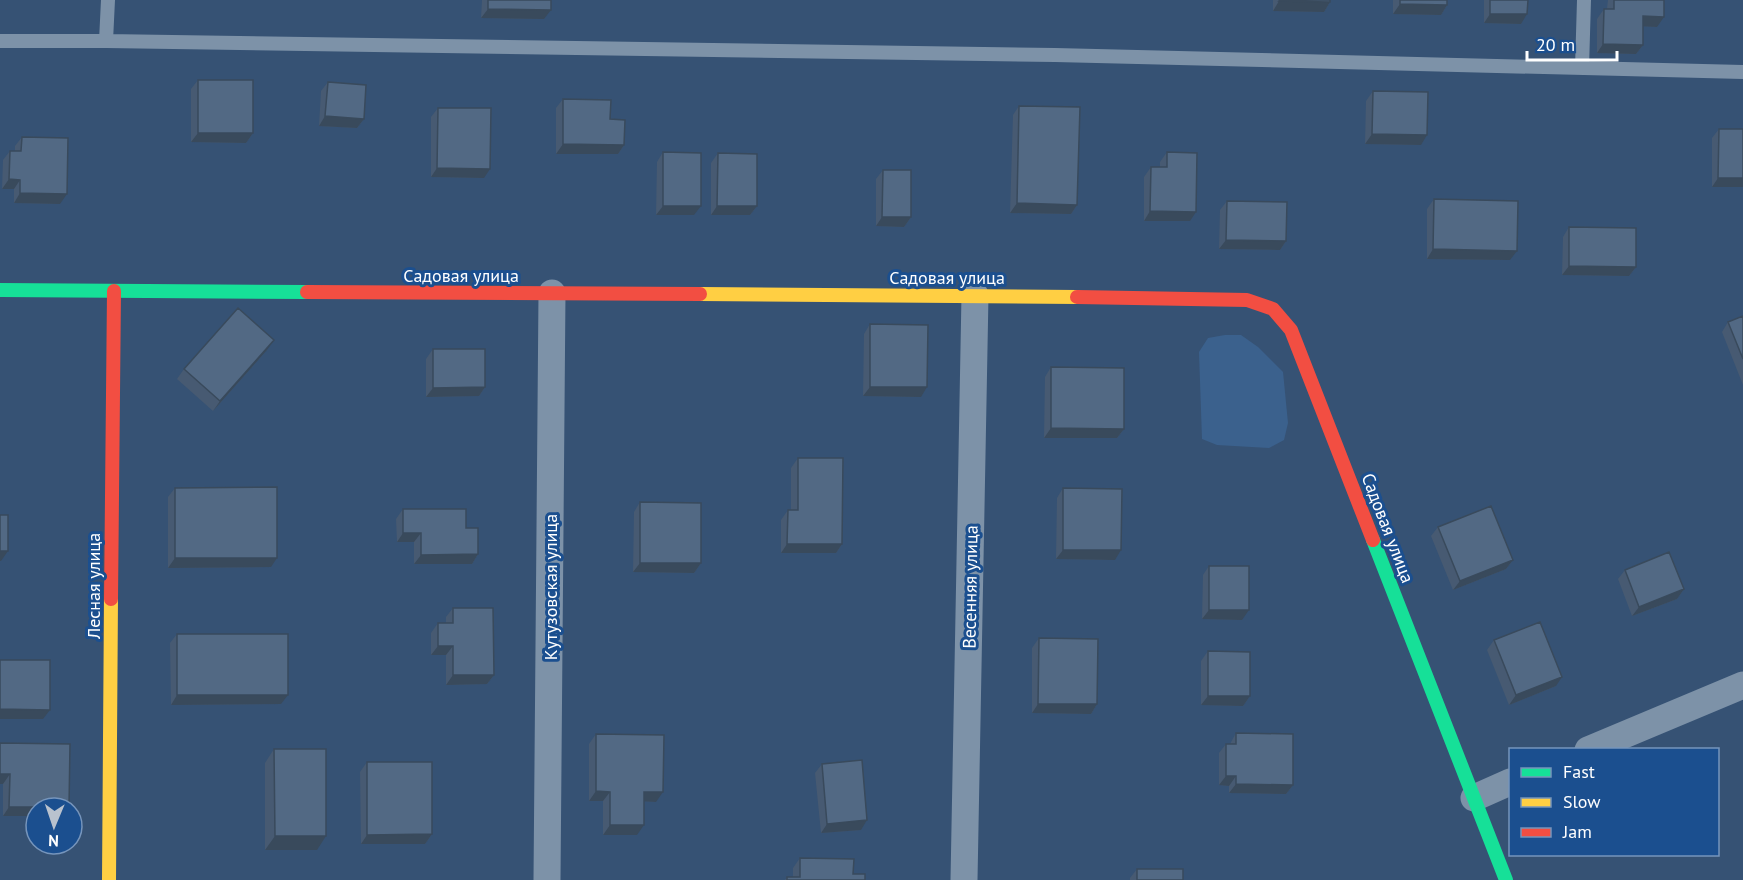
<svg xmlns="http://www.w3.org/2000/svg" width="1743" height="880" viewBox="0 0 1743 880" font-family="'PT Sans',sans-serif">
<rect width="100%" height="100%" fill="#365274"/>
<!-- water -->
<path fill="#3b618d" d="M1225 335H1241L1258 347 1283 372 1288 423 1284 440 1269 448 1217 445 1202 439 1199 352 1208 338Z"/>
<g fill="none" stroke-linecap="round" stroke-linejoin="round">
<!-- lane -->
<path stroke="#7d92a8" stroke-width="14" d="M0 41H106L1055 55 1743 72
M106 41 108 0
M1582 68 1584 0"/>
<!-- street -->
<path stroke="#7d92a8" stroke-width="27" d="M1588 750 1743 685
M1474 798 1510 782
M547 880 552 293
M964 880 975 295"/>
<!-- fast -->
<path stroke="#16e098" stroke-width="14" d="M0 290 307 292
M1373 540 1506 880"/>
<!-- slow -->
<path stroke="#ffcf43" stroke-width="14" d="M700 294 1077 297
M109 880 111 599"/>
<!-- jam -->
<path stroke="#f24e42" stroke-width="14" d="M307 292 700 294
M1077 297 1247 300 1273 309 1291 330 1373 540
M111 599 114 291"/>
</g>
<!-- wall -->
<path fill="#475a72" d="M482 0H551L544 19 481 18Z
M1273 0H1330V2L1324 12 1273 11Z
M1393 0H1447V5L1441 15 1393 14Z
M1484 0H1528L1521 24 1484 23Z
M1608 0H1664L1657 27 1643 26V45L1636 54 1597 53V19L1604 9H1607Z
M198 80 253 133 246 143 191 142V89Z
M328 82 364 119 357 128 319 126 321 91Z
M1373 91 1421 145 1365 144 1366 101Z
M563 99 610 119 624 145 618 154H556V108Z
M1019 106 1077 205 1071 214 1010 213 1013 115Z
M438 108 484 178 431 177V117Z
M1719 129H1743V187H1712V138Z
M22 137 60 204 14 203V189H2L3 160 10 151H15V146Z
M663 152 694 215H656L657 162Z
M1167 152 1190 221H1144V177L1151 167H1160V162Z
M718 153 757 206 750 215H711V163Z
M883 170 911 217 904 227 876 226V179Z
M1434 199 1510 260 1427 259V209Z
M1227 201 1286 241 1280 250 1219 249 1220 210Z
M1569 227 1636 267 1629 276 1562 275 1563 237Z
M1743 316V385L1722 332 1728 322Z
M870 324 921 397 863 396 864 334Z
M433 349 485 387 479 396 426 397V359Z
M267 350 213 411 177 379 184 369Z
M1051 367 1124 429 1117 438H1044L1045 377Z
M798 458 842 544 836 553H781V520L788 510H791V468Z
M175 488 271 567 168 568V497Z
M1063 488 1115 560 1056 559 1057 498Z
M640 502 701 563 694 573 633 572 634 512Z
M403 509 466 528 478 554 472 564H414V542H397L396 519Z
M1438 527 1513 560 1506 569 1453 590 1431 536Z
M1209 566 1242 620 1202 619 1203 575Z
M1625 570 1684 589 1677 599 1632 616 1618 579Z
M453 608 494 675 487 684 446 685V655H431V633L438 623H446V617Z
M177 634 281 704 171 705 170 643Z
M1039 638 1097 704 1091 714 1032 713V648Z
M1494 640 1556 686 1509 705 1487 650Z
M1208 651 1250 696 1243 706 1201 705V661Z
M1236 733 1293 785 1286 794 1229 793V786L1219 785V753L1226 744H1230Z
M596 734 656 802 644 801 637 835H603V801H589V744Z
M0 743 69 807 68 808H36L3 816V784H0Z
M274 749 317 850H265V763Z
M367 762 432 834 425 844H361L360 772Z
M822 764 861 830 821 833 815 773Z
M800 858 853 874 865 880H785L787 877H793V868Z
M1137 869 1183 880H1130V878Z"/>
<!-- shaded-wall -->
<path fill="#394a5c" d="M1279 1 1330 2 1324 12 1273 11Z
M1400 4 1447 5 1441 15 1393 14Z
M488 9 551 10 544 19 481 18Z
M1490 14H1527L1521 24 1484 23Z
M1643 16 1664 17 1657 27 1637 26Z
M1603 44 1643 45 1636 54 1597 53Z
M325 116 364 119 357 128 319 126Z
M198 133H253L246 143 191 142Z
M1372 134 1427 135 1421 145 1365 144Z
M563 144 624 145 618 154H556Z
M437 168 490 169 484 178 431 177Z
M1718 178H1743V187H1712Z
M9 179 20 180 14 189H2Z
M20 193 67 194 60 204 14 203Z
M1017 203 1077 205 1071 214 1010 213Z
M663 206H701L694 215H656Z
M717 206H757L750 215H711Z
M1150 211 1196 212 1190 221H1144Z
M882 217H911L904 227 876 226Z
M1226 240 1286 241 1280 250 1219 249Z
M1433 249 1517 251 1510 260 1427 259Z
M1569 266 1636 267 1629 276 1562 275Z
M274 340 267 350 213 411 220 401Z
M485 387 479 396 426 397 433 388Z
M870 387H927L921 397 863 396Z
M1051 428 1124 429 1117 438H1044Z
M403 533H421L414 542H397Z
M787 544H842L836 553H781Z
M1063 550H1121L1115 560 1056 559Z
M0 551H8L1 561H0Z
M478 554 472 564H414L421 555Z
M175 558H277L271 567 168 568Z
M1513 560 1506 569 1453 590 1460 581Z
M640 563H701L694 573 633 572Z
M1684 589 1677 599 1632 616 1639 607Z
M1209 610H1249L1242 620 1202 619Z
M438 646H453L446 655H431Z
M453 675H494L487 684 446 685Z
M1562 677 1556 686 1509 705 1516 695Z
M177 695H288L281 704 171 705Z
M1208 696H1250L1243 706 1201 705Z
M1038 704H1097L1091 714 1032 713Z
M0 709 50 710 43 719H0Z
M0 774H10L3 784H0Z
M1226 776H1236L1229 786 1219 785Z
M1236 784 1293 785 1286 794 1229 793Z
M596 791 610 792 603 801H589Z
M644 792H663L656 802 638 801Z
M9 807H69L68 808H36V816H3Z
M867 820 861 830 821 833 827 824Z
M610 825H644L637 835H603Z
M432 834 425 844H361L367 835Z
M275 836H326L317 850H265Z"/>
<!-- building -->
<path fill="#526984" stroke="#394a5c" stroke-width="1.5" d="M488 0H551V10L488 9Z
M1280 0H1330V2L1279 1Z
M1400 0H1447V5L1400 4Z
M1490 0H1528L1527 14H1490Z
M1614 0H1664V17L1643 16V45L1603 44 1604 9H1614Z
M198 80H253V133H198Z
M328 82 366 85 364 119 325 116Z
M1373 91 1428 92 1427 135 1372 134Z
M563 99 611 100 610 119 625 120 624 145 563 144Z
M1019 106 1080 107 1077 205 1017 203Z
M438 108H491L490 169 437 168Z
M1719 129H1743V178H1718Z
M22 137 68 138 67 194 20 193V180L9 179 10 151H21Z
M663 152 701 153V206H663Z
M1167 152 1197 153 1196 212 1150 211 1151 167H1167Z
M718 153 757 154V206H717Z
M883 170H911V217H882Z
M1434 199 1518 201 1517 251 1433 249Z
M1227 201 1287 202 1286 241 1226 240Z
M1569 227 1636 228V267L1569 266Z
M238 308 274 340 220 401 184 369Z
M1743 316V359L1728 322Z
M870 324 928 325 927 387H870Z
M433 349H485V387L433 388Z
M1051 367 1124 368V429L1051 428Z
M798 458H843L842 544H787L788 510H798Z
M277 487V558H175V488Z
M1063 488 1122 489 1121 550H1063Z
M640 502 701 503V563H640Z
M1491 506 1513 560 1460 581 1438 527Z
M403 509H466V528H478V554L421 555V533H403Z
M0 515H8V551H0Z
M1669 552 1684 589 1639 607 1625 570Z
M1209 566H1249V610H1209Z
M453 608H493L494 675H453V646H438V623H453Z
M1540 622 1562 677 1516 695 1494 640Z
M177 634H288V695H177Z
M1039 638 1098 639 1097 704H1038Z
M1208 651 1250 652V696H1208Z
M0 660H50V710L0 709Z
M1236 733 1293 734V785L1236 784V776H1226V744H1236Z
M596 734 664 735 663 792H644V825H610V792L596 791Z
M0 743 70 744 69 807H9L10 774H0Z
M274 749H326V836H275Z
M862 760 867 820 827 824 822 764Z
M367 762H432V834L367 835Z
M800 858 854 859 853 874H865V880H787V877H800Z
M1137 869H1183V880H1137Z"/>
<g text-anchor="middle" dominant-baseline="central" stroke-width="6" stroke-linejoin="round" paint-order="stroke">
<!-- street labels -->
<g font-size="18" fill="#fff" stroke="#1b4f8f">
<text x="461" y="275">Садовая улица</text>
<text x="947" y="277">Садовая улица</text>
<text transform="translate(1388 528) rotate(69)">Садовая улица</text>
<text transform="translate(93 586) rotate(-90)">Лесная улица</text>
<text transform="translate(550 587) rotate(-90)">Кутузовская улица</text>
<text transform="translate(970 587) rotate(-89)">Весенняя улица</text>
</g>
</g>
<!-- legend -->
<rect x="1509" y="748" width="210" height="108" fill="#1b4f8f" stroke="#7695bc" stroke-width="1.5"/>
<rect x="1521" y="768" width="30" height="9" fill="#16e098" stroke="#7695bc" stroke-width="1.5"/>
<text x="1563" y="778" font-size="18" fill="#ffffff">Fast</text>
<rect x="1521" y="798" width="30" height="9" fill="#ffcf43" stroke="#7695bc" stroke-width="1.5"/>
<text x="1563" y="808" font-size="18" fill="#ffffff">Slow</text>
<rect x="1521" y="828" width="30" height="9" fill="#f24e42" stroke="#7695bc" stroke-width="1.5"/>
<text x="1563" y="838" font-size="18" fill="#ffffff">Jam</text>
<!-- north arrow -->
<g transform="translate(54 826) rotate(182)"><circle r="28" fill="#1b4f8f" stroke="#7695bc" stroke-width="1.5"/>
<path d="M0-4.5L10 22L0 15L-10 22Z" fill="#b9c2ce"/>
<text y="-9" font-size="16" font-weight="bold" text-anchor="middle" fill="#ffffff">N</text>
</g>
<!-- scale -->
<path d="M1527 51v9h90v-9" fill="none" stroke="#ffffff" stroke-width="3"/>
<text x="1536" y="51" font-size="18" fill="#ffffff" stroke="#1b4f8f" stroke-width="4.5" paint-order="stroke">20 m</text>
</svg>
